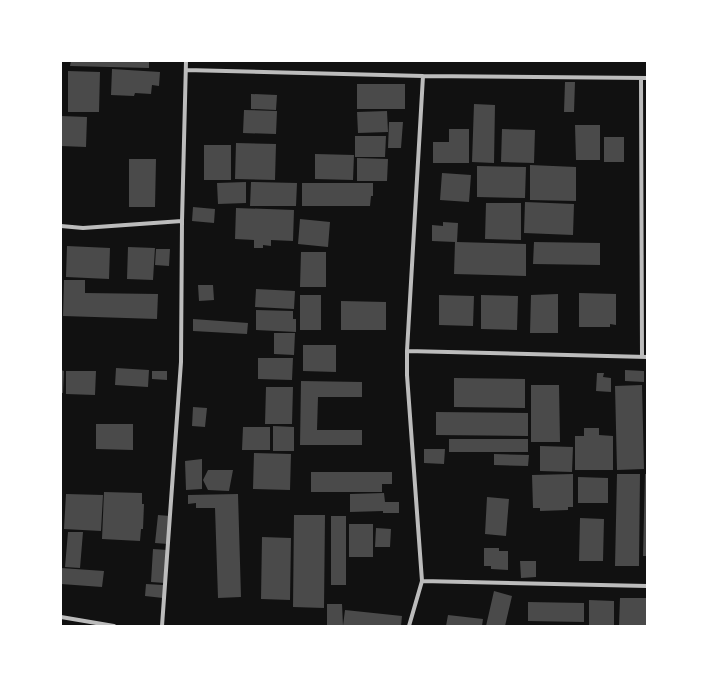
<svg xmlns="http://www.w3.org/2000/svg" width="708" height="687" viewBox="0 0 708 687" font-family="Arial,sans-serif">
<rect width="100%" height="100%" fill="#111"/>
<!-- building -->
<path fill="#4a4a4a" d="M71 61H149V68L70 66Z
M112 69 160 72 159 86 152 85 151 94 135 93 134 96 111 95Z
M68 71 100 72 99 112H68Z
M61 74H62V86H61Z
M565 82H575L574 112H564Z
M357 84H405V109H357Z
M251 94 277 95 276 110 251 109Z
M474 104 495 105 494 163 472 162Z
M244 110 277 111 276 134 243 133Z
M387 111 388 132 358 133 357 112Z
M61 116 87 117 86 147 61 146Z
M389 122H403L401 148H388Z
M575 125H600V160H576Z
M449 129H469V163H433V142H449Z
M502 129 535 130 534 163 501 162Z
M355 136H386L385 157H355Z
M604 137H624V162H604Z
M236 143 276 144 275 180 235 179Z
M204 145H231V180H204Z
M315 154 354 155 353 180 315 179Z
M357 158 388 159 387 181H357Z
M129 159H156L155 207H129Z
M530 165 576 167V201L530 200Z
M477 166 526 167 525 198 477 197Z
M442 173 471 175 469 202 440 200Z
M246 182V203L218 204 217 183Z
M251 182 297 183 296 206H250Z
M302 183H373V196H371L370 206H302Z
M525 202 574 204 573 235 524 233Z
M486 203H521V240L485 239Z
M193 207 215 209 214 223 192 221Z
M236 208 294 210 293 241 271 240V246L263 245V248H254V240L235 239Z
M300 219 330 222 328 247 298 244Z
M443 222 458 223 457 242 526 244V276L454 274 455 242 432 241V225L443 226Z
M534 242 600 243V265L533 264Z
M67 246 110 248 109 279 66 277Z
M128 247 155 248 153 280 127 279Z
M156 249H170L169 266 155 265Z
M301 252H326V287H300Z
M64 280H85V293L158 294 157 319 63 316Z
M198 285H213L214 300 199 301Z
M256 289 295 291 294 309 255 307Z
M579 293 616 294V325L610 324V327H579Z
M558 294V333H530L531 295Z
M300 295H321V330H300Z
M439 295 474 296 473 326 439 325Z
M481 295 518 296 517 330 481 329Z
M341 301 386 302V330H341Z
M256 310 293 311V319H296V332L256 330Z
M193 319 248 323 247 334 193 331Z
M274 333H295L294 355 274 354Z
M303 345H336V372L303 371Z
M258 358H293L292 380 258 379Z
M116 368 149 370 148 387 115 385Z
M61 370 64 371 63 393H61Z
M625 370 644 371V382L625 381Z
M66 371H96L95 395 66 394Z
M152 371H167V380L152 379Z
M597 373H604L603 377 611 378V392L596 391Z
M454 378 525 379V408L454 407Z
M301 381 362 382V397H318L317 430H362V445H300Z
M531 385H559L560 442H531Z
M642 385 644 469 617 470 615 386Z
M266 387H293L292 424H265Z
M193 407 207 408 205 427 192 426Z
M436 412 528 413V436L436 435Z
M96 424H133V450L96 449Z
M273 426 294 427V451H273Z
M243 427H270V450H242Z
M584 428H599V435L613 436V470H575V436H584Z
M449 439H528V452H449Z
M540 446 573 447 572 472 540 471Z
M424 449H445L444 464 424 463Z
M254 453 291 454 290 490 253 489Z
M494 454 529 455 528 466 494 465Z
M202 459V489L186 490 185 461Z
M208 470H233L229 491 208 490 203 480Z
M311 472H392V484H382V492H311Z
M573 474V507H568V510L540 511V508H533L532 475Z
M617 474H640L639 566H615Z
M645 474H647V556H643Z
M578 477 608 478V503H578Z
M104 492 142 493V504H144L143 529H141L140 541 102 539Z
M384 493 385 502H399V513H383V511L350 512V494Z
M66 494 103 495 101 531 64 529Z
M238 494 241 597 218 598 215 508H196V503L188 504V495Z
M487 497 509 499 506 536 485 534Z
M158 515 170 516 168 544 155 543Z
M294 515H325L324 608 293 607Z
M331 516H346V585H331Z
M580 518 604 519 603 561H579Z
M349 524H373V557H349Z
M376 528 391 529 390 547H375Z
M68 532H83L80 568 65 567Z
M262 537 291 538 290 600 261 599Z
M484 548H499V551H508V570L491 569V566H484Z
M153 549 168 550 165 583 151 582Z
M520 561H536V577L521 578Z
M61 568 104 571 102 587 61 584Z
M146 584 163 585V598L145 596Z
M494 591 512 596 505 626H486Z
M620 598H647V626H619Z
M589 600 614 601V626H589Z
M528 602 584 603V622L528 621Z
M327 604H342L343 626H327Z
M345 610 402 616 401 626H343Z
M448 615 483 619 482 626H446Z"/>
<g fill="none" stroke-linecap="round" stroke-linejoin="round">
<!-- minor -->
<path stroke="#bcbcbc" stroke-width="4" d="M186 70 423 76 647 78
M641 78 642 356
M61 226 83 228 182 221
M407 351 647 357
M422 581 647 586
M61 617 114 626
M162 626 181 362 182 221 186 61
M409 626 422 581 407 375V351L423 76"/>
</g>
<!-- border -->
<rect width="708" height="687" fill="none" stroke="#ffffff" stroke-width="124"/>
</svg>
